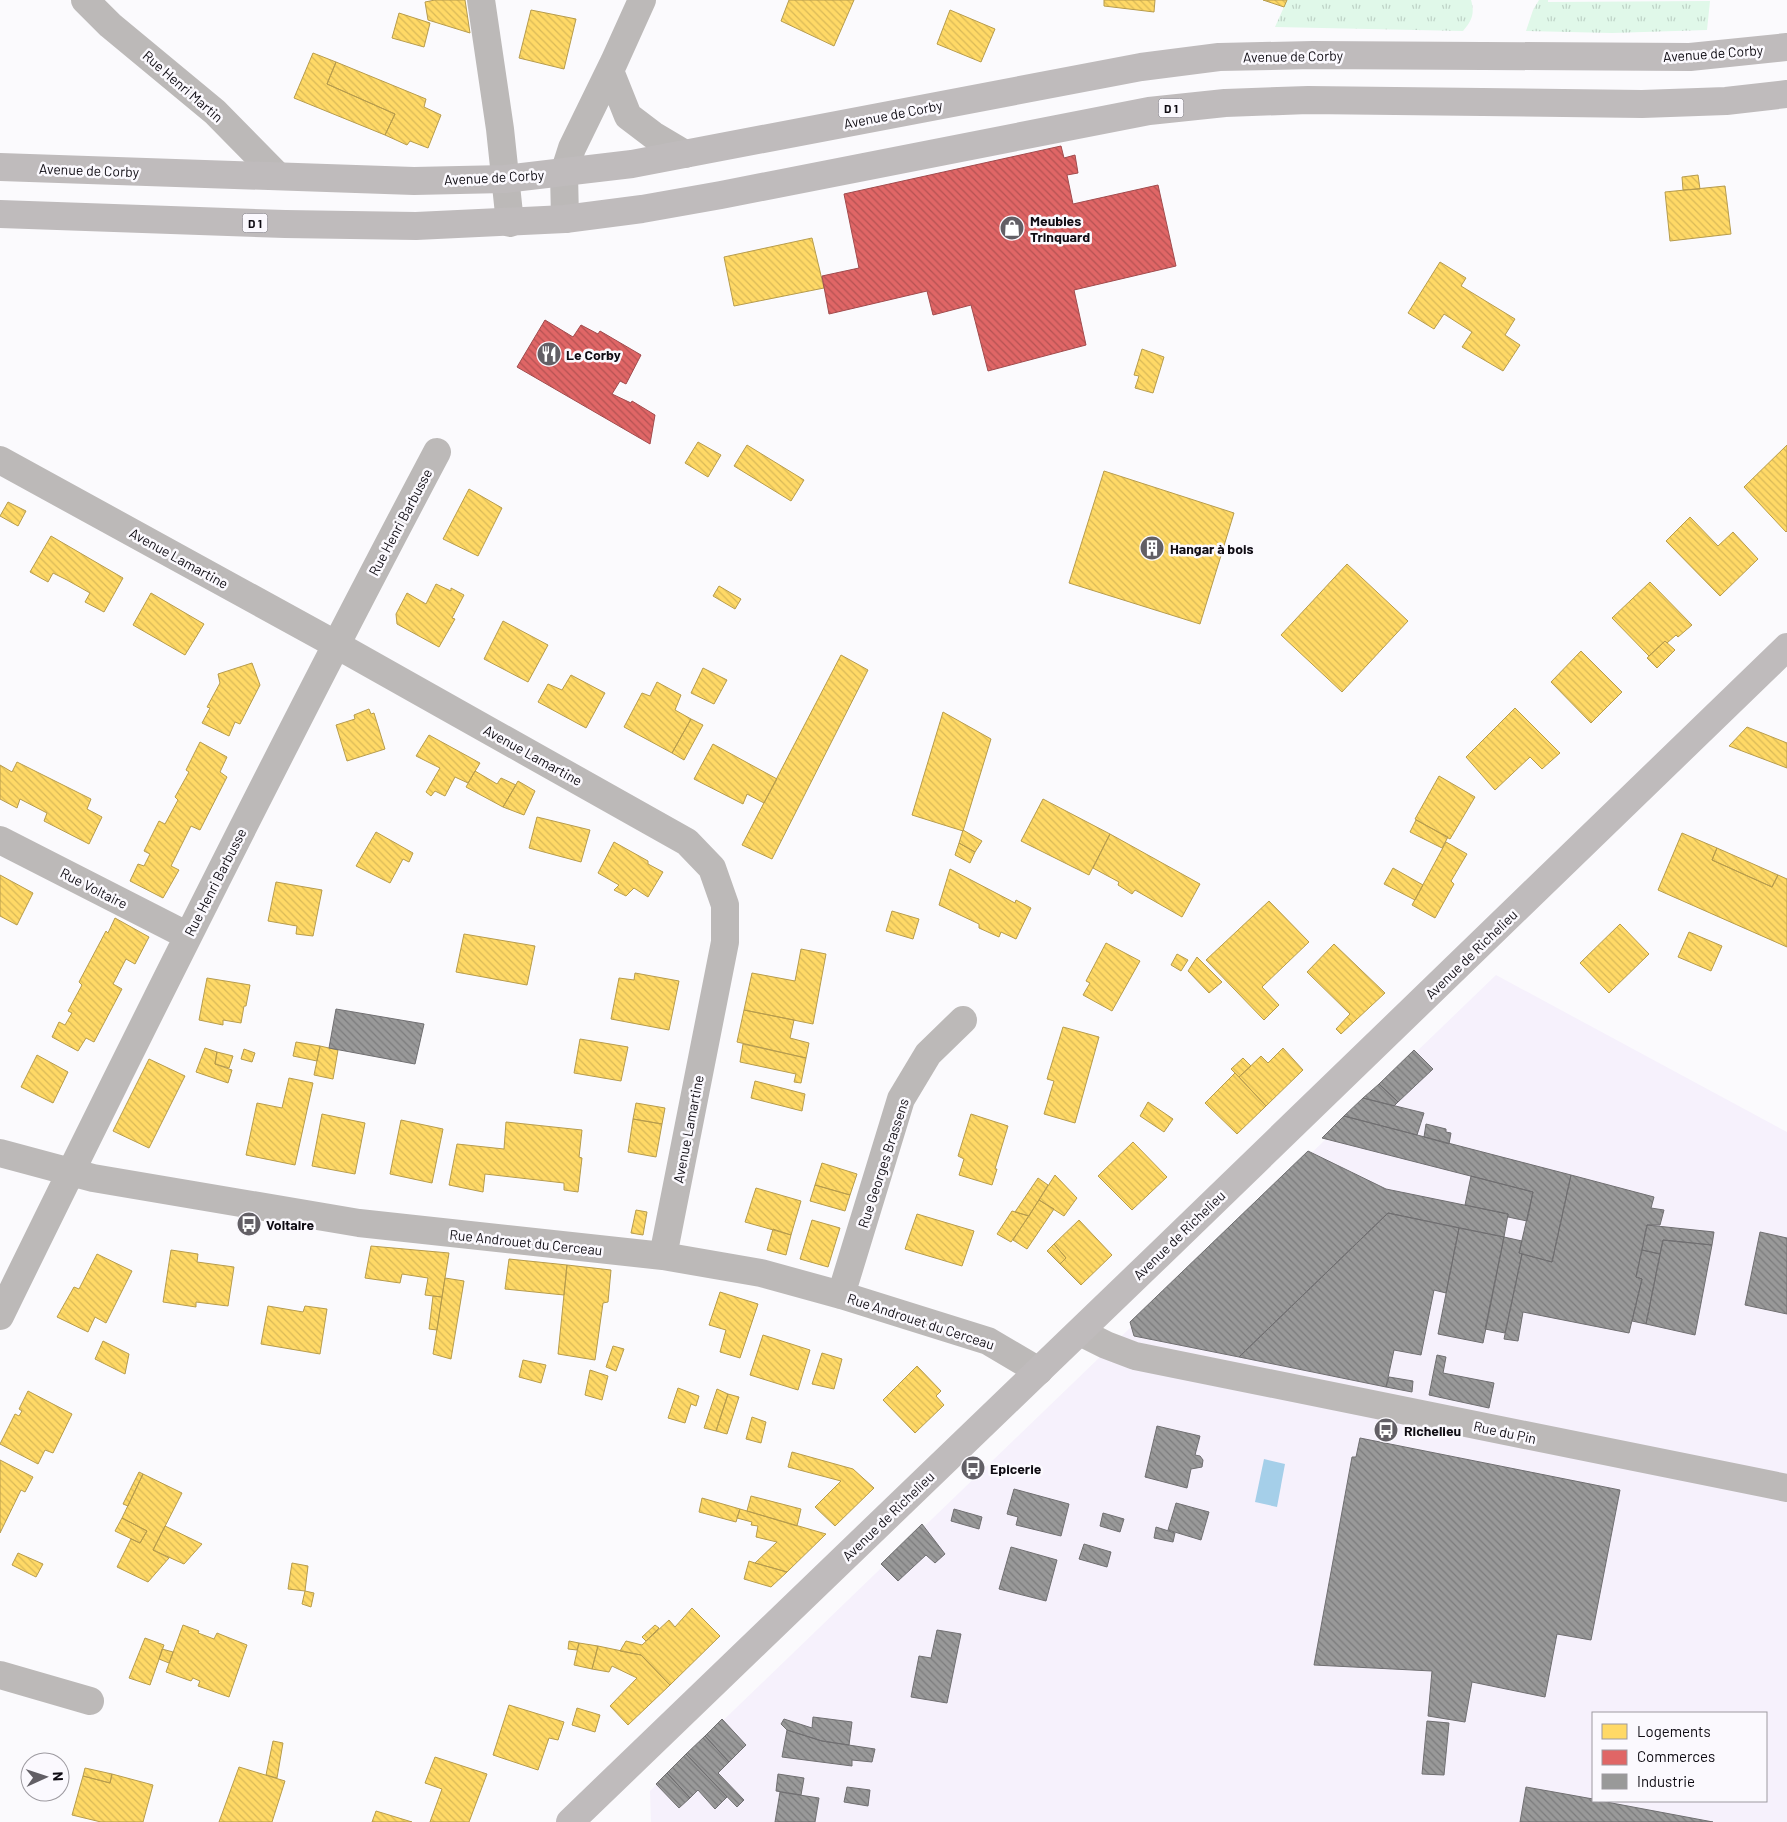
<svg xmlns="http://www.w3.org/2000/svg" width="1787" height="1822" viewBox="0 0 1787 1822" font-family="Barlow,sans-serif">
<defs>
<pattern id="grass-tufts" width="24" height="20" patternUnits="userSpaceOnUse" patternTransform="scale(1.25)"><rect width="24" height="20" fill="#e0f8e9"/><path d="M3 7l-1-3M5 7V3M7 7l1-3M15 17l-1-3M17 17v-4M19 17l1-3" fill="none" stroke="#bfd3c7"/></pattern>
<pattern id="homes-back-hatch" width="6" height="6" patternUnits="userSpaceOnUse" patternTransform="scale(1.25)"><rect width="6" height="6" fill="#ffd966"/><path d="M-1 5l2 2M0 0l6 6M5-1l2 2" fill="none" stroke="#d9b958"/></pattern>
<pattern id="shops-back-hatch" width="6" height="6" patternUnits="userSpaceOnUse" patternTransform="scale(1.25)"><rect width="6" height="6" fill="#e06666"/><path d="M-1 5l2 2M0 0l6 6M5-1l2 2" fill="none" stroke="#b45253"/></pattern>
<pattern id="industry-back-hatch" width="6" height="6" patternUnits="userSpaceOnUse" patternTransform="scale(1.25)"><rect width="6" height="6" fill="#999"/><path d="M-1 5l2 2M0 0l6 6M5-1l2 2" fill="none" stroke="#7b7b7c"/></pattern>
</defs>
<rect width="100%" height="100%" fill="#fbfafd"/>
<!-- built -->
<path fill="#f6f1fc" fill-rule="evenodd" d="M1496 975 1787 1132V1822H651L650 1791ZM1593 1713H1766V1801H1593Z"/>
<!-- grass -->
<path fill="url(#grass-tufts)" d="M1287 0H1471C1475 13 1472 21 1463 31L1275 27Z
M1539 0H1548V2L1710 1 1707 30 1612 33 1526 31 1533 10Z"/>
<!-- water -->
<path fill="#a5cfe9" d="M1264 1459 1285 1464 1277 1507 1255 1502Z"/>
<!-- homes -->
<path fill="url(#homes-back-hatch)" stroke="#b79c4d" d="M435 0H465L470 33 428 20 425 2Z
M789 0H854L834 46 781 21Z
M1104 0H1155L1154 12 1104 6Z
M1263 0H1287L1284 7Z
M531 10 576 19 564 69 519 58Z
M950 10 995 29 981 62 937 44Z
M399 13 430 23 424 47 392 38Z
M313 53 336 62 327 84 395 114 385 135 294 98Z
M336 62 426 99 424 107 441 115 428 148 410 141 407 145 385 135 395 114 327 84Z
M1698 175 1700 189 1683 190 1682 177Z
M1725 186 1731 234 1670 241 1665 192Z
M812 238 824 288 734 306 724 257Z
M1440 262 1466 278 1461 286 1515 319 1505 335 1520 345 1503 371 1462 347 1472 332 1444 314 1434 329 1408 313Z
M1142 349 1164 357 1153 393 1135 388 1139 376 1134 375Z
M698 442 721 455 708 477 685 463Z
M747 445 804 480 791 501 734 466Z
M1787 445V531L1786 532 1744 487Z
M1104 471 1234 513 1200 624 1069 583Z
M469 489 502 508 478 556 443 539Z
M8 502 26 511 18 526 0 516Z
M1690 517 1718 546 1733 532 1758 559 1720 596 1666 541Z
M51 536 123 578 104 612 85 602 90 593 67 580 53 573 48 582 30 572Z
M1347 564 1408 621 1342 692 1281 635Z
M1650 582 1692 625 1678 637 1676 635 1667 643 1665 641 1649 656 1612 618Z
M436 584 451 591V588L464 595 452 618 455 619 439 647 397 624 396 614 407 593 426 604Z
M719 586 741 599 735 609 713 596Z
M151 593 204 624 185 655 133 625Z
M503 621 548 645 528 682 484 659Z
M1665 641 1675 650 1657 668 1647 658Z
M1581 651 1622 692 1591 723 1551 682Z
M841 655 868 670 772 859 742 845Z
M252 663 260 685 240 724 235 722 229 736 202 723 210 708 207 707 220 683 218 674Z
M703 668 727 680 714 704 691 693Z
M571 675 605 693 586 728 538 702 548 684 562 690Z
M657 682 681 695 675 710 691 719 672 753 624 727 642 693 650 696Z
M1515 708 1560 753 1542 769 1530 757 1495 790 1466 757Z
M369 709 371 714 374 713 385 749 347 761 336 725 355 719 354 715Z
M943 712 991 739 963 831 912 815Z
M691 719 703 725 684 760 672 753Z
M1747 727 1787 743V768L1729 746Z
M429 735 480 763 468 783 455 777 445 796 435 791 431 796 426 792 440 768 416 756Z
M200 742 227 757 220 772 227 777 200 830 191 826 171 866 179 870 163 898 130 881 138 864 144 866 150 854 144 851 159 821 165 824 178 800 175 797 189 772 186 770Z
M713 744 777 779 764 803 747 794 743 804 694 779Z
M17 762 91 799 87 809 102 817 89 844 44 821 47 813 20 799 17 808 0 799V765L12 772Z
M475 771 497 784 501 778 516 785 503 807 466 787Z
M1439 776 1475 797 1450 839 1415 819Z
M518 781 535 791 524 815 503 807Z
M1043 799 1110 834 1089 875 1021 841Z
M537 817 590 830 581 862 529 848Z
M1416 820 1448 837 1442 848 1410 832Z
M963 830 982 841 975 852 959 843Z
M376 832 413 853 409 862 403 859 390 883 356 866Z
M1682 833 1717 848 1712 860 1772 887 1778 875 1787 879V947L1658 890Z
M1110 834 1200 884 1182 917 1135 890 1132 894 1118 885 1119 882 1093 868Z
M614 842 648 861V864L663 872 648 897 634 888 626 896 614 890 619 885 598 873Z
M1446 842 1467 854 1451 881 1454 884 1435 918 1412 905Z
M959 843 975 852 970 863 955 855Z
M1717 848 1778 875 1772 887 1712 860Z
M1393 868 1423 885 1415 900 1384 884Z
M950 869 1015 903 1016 900 1031 908 1016 939 1001 932 999 937 979 928V924L939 905Z
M0 875 33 893 17 925 0 916Z
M276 882 322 890 313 936 296 934 297 926 268 921Z
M1269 901 1309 942 1262 987 1279 1005 1264 1020 1206 960Z
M892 911 919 919 913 939 886 931Z
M115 918 149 937 135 964 126 959 113 984 122 989 94 1042 86 1038 78 1051 52 1037 59 1022 65 1025 72 1013 68 1011 82 985 79 982 106 931 108 933Z
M1620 924 1649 954 1609 993 1580 963Z
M1689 932 1722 946 1711 971 1678 957Z
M464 934 535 946 527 985 456 972Z
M1106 943 1140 961 1112 1011 1083 995 1090 983 1086 981Z
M1334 944 1385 993 1341 1034 1336 1029 1350 1014 1307 972Z
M801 949 826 954 813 1024 744 1010 752 973 795 981Z
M1177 954 1188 960 1181 971 1171 965Z
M1197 957 1222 982 1209 993 1188 971Z
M635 973 679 981 669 1030 611 1019 619 978 634 980Z
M207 978 250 985 246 1006H244L241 1023 223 1020V1025L199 1020Z
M744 1010 794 1020 790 1038 809 1043 806 1058 737 1042Z
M1063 1027 1099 1037 1075 1123 1044 1114 1054 1081 1047 1079Z
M580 1039 628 1047 621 1081 574 1073Z
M296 1042 320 1046 317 1061 293 1056Z
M743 1044 806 1058 801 1083 794 1082 796 1074 740 1062Z
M320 1046 338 1050 333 1079 314 1075Z
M205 1048 217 1052 215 1064 232 1070 228 1083 196 1072Z
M1283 1048 1303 1070 1266 1106 1239 1077 1261 1056 1268 1063Z
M244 1049 255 1053 252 1062 241 1059Z
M217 1052 233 1056 229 1068 215 1064Z
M37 1055 68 1072 53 1103 21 1087Z
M1243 1058 1251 1066 1239 1077 1231 1069Z
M149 1059 185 1076 149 1148 113 1131Z
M1235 1073 1266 1106 1237 1134 1205 1103Z
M289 1078 313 1083 295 1165 246 1155 257 1103 282 1108Z
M755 1081 805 1094 802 1111 751 1098Z
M1148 1102 1173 1119 1164 1132 1140 1116Z
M636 1103 665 1108 662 1124 633 1119Z
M322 1114 365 1123 355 1174 312 1166Z
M971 1114 1008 1126 995 1169H997L992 1185 959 1175 964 1159 958 1156Z
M633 1119 662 1124 656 1157 628 1152Z
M401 1120 443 1129 432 1183 390 1174Z
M506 1122 582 1130 579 1157 582 1158 578 1192 564 1190V1183L485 1174 483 1192 449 1185 457 1144 504 1149Z
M1133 1142 1167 1177 1132 1210 1098 1176Z
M822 1163 857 1174 850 1195 815 1185Z
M1055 1175 1077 1198 1064 1216 1039 1200Z
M1038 1178 1048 1185 1029 1216 1015 1212Z
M815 1185 850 1195 845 1211 810 1201Z
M756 1188 801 1201 791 1235 745 1222Z
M1039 1200 1054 1209 1027 1249 1013 1240Z
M636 1210 647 1212 643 1235 631 1233Z
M1012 1211 1029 1216 1011 1242 997 1234Z
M917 1214 974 1231 962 1266 905 1249Z
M812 1220 840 1228 828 1267 800 1259Z
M1079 1220 1112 1255 1081 1285 1060 1264 1066 1258 1054 1244Z
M773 1229 791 1235 786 1255 767 1250Z
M1054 1244 1066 1258 1060 1264 1047 1251Z
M371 1246 449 1253 442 1297 425 1295 428 1278 402 1274 400 1283 365 1278Z
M171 1250 198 1254 197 1262 234 1267 228 1306 196 1302V1307L163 1302Z
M97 1254 132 1271 106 1323 95 1317 88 1332 57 1317 74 1287 79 1289Z
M509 1259 567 1265 564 1295 505 1289Z
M567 1265 611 1270 608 1302 603 1303 595 1360 558 1354Z
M445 1278 464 1281 451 1359 433 1354Z
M720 1292 758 1304 740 1358 720 1352 726 1330 709 1325Z
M433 1296 442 1297 437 1330 429 1329Z
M268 1306 303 1312 305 1306 327 1309 320 1354 261 1344Z
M763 1335 810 1350 798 1390 750 1375Z
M103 1341 129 1354 125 1374 95 1359Z
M613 1346 624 1349 616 1371 606 1367Z
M822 1353 842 1359 834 1389 812 1384Z
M523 1360 546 1365 541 1383 519 1377Z
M917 1366 941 1391 936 1396 944 1405 915 1433 883 1400Z
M590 1370 608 1376 602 1400 585 1395Z
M678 1388 699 1396 696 1406 691 1404 685 1423 668 1418Z
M717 1389 728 1394 716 1431 704 1428Z
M28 1391 72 1414 53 1453 45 1450 38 1464 0 1444 15 1414 19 1416 22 1411 19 1409Z
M728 1394 739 1397 727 1434 716 1431Z
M752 1417 766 1422 761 1443 746 1439Z
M792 1452 853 1469 874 1488 835 1526 815 1507 841 1481 788 1467Z
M0 1460 33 1477 25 1492 21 1490 0 1533Z
M139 1472 143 1474 128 1506 123 1504Z
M143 1474 182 1493 153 1550 169 1558 148 1582 117 1567 131 1539 140 1543 147 1531 122 1518Z
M751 1496 801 1509 797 1526 747 1511Z
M702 1498 740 1509 736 1522 699 1512Z
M740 1509 747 1511 826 1534 787 1572 755 1563 777 1542 756 1537 758 1526 751 1525 752 1522 737 1518Z
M122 1518 147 1531 140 1543 115 1531Z
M165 1526 202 1544 184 1564 153 1550Z
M18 1553 43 1564 36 1577 12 1565Z
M749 1561 755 1563 787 1572 771 1587 744 1579Z
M292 1563 308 1566 305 1591 288 1589Z
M305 1591 314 1593 311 1607 302 1604Z
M692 1608 720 1636 670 1685 641 1655 620 1651 626 1641 642 1645 669 1620 675 1627Z
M183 1625 199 1631 198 1633 214 1639 217 1633 247 1645 229 1697 198 1686 200 1681 193 1678 191 1681 166 1672Z
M655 1625 659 1628 646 1641 642 1637Z
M145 1638 164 1645 150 1685 129 1678Z
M569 1641 579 1643 577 1650 568 1649Z
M579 1643 598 1646 592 1669 574 1665Z
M598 1646 641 1655 670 1685 628 1725 610 1706 637 1678 612 1666 609 1672 592 1669Z
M162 1649 173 1652 169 1663 159 1659Z
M509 1705 564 1722 558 1740 549 1738 538 1770 493 1755Z
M577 1708 600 1715 595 1732 572 1725Z
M273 1741 283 1743 277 1778 266 1775Z
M435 1757 487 1774 469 1822H430L442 1789 425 1783Z
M239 1767 285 1781 272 1822H219Z
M85 1768 112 1774 110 1783 83 1776Z
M112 1774 153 1785 143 1822H101L72 1815 83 1776 110 1783Z
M376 1811 412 1822H372Z"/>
<!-- shops -->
<path fill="url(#shops-back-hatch)" stroke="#a14b4d" d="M1061 146 1064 158 1075 155 1078 173 1067 175 1073 204 1158 185 1176 266 1074 290 1086 345 988 371 971 305 933 315 927 291 829 314 822 276 859 268 844 194Z
M545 320 573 337 581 325 598 334 600 331 641 355 626 384 620 381 612 394 631 403 632 401 655 415 650 444 517 367Z"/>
<!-- industry -->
<path fill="url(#industry-back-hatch)" stroke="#706f71" d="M336 1009 424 1024 415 1064 329 1048Z
M1414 1050 1433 1069 1398 1102 1379 1084Z
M1379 1084 1398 1102 1394 1106 1363 1098Z
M1363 1098 1424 1113 1417 1135 1344 1116Z
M1344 1116 1571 1175 1552 1262 1519 1253 1533 1192 1322 1138Z
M1426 1124 1446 1129V1132L1451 1133 1449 1144 1424 1137Z
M1308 1151 1386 1189 1508 1214 1504 1237 1388 1213 1239 1357 1134 1336 1130 1322Z
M1571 1175 1654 1197 1651 1208 1664 1210 1660 1225H1647L1636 1277 1642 1279 1629 1333 1523 1312 1518 1341 1504 1339 1522 1254 1552 1262Z
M1471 1176 1533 1192 1527 1221 1508 1217V1214L1465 1205Z
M1388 1213 1459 1228 1446 1293 1434 1290 1421 1355 1394 1350 1386 1387 1239 1357Z
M1647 1225 1714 1232 1712 1245 1663 1240 1660 1254 1642 1250Z
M1459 1228 1504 1237 1483 1343 1438 1334Z
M1760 1232 1787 1238V1314L1745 1305Z
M1504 1237 1522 1241 1519 1253 1522 1254 1505 1333 1485 1329Z
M1663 1240 1712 1245 1695 1335 1646 1324Z
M1642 1250 1660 1254 1646 1324 1632 1321 1642 1279 1636 1277Z
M1437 1355 1446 1357 1443 1373 1494 1383 1489 1408 1429 1395Z
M1389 1377 1413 1381 1412 1392 1386 1387Z
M1157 1426 1200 1436 1195 1455 1200 1456 1203 1460 1202 1467 1191 1469 1187 1488 1145 1477Z
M1360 1438 1620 1490 1591 1640 1557 1634 1545 1697 1472 1682 1465 1722 1428 1716 1432 1671 1314 1665 1352 1457H1356Z
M1014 1489 1069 1504 1061 1536 1016 1525 1018 1517 1007 1514Z
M1176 1503 1209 1512 1201 1540 1168 1530Z
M954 1509 982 1517 979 1529 951 1521Z
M1103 1513 1124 1519 1120 1532 1100 1526Z
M922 1524 945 1554 935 1563 926 1555 898 1581 881 1564Z
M1156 1527 1175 1533 1173 1542 1154 1538Z
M1084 1544 1111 1552 1107 1567 1079 1559Z
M1011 1547 1057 1560 1046 1601 999 1589Z
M937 1630 961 1634 947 1703 911 1697 919 1656 931 1658Z
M813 1717 852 1722 849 1745 822 1741 787 1730 781 1724 784 1719 812 1728Z
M722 1719 746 1745 729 1762 705 1736Z
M1427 1721 1449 1723 1444 1775 1422 1774Z
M787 1730 822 1741 875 1749 872 1762 852 1760V1766L782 1757Z
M705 1736 729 1762 718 1773 744 1800 737 1807 686 1754Z
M686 1754 727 1797 715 1809 698 1790 690 1798 667 1773Z
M667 1773 690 1798 679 1808 656 1784Z
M778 1774 804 1778 801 1795 776 1791Z
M847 1787 870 1790 868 1806 844 1802Z
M1526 1787 1593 1799V1801H1601L1713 1822H1520Z
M780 1792 819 1798 815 1822H775Z"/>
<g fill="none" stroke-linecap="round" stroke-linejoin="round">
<!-- minor -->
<path stroke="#bcb9b8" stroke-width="28" d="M85 0 110 25 215 112 277 175
M481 0 500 129 510 223
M610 71 628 116 653 135 685 154
M565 219 564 173 572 148 614 62 642 0
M0 460 335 644 687 842 712 868 725 905V942L663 1256
M0 840 188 936
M0 1153 93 1178 359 1223 663 1256 761 1273 841 1295 988 1341 1039 1371
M841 1295 901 1099 928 1054 963 1020
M0 1316C142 1026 286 737 437 452
M1080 1332 1106 1345 1135 1356 1787 1488
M0 1675 90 1701"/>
<!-- primary -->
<path stroke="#bfbbbc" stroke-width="28" d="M0 167 414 181 505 179 632 164 1141 67 1219 57 1313 55 1690 57 1787 47
M0 214 285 224 416 226 565 219 642 209 721 195 1149 111 1225 103 1308 100 1642 104 1726 101 1787 94
M570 1822C976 1431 1383 1040 1787 647"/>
</g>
<!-- icons -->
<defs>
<symbol id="shop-disc" viewBox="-11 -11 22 22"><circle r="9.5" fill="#625f65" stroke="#fbf9fe"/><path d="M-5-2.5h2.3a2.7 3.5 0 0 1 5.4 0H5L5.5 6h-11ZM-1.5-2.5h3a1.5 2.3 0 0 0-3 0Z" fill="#fff"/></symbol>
<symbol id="restaurant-disc" viewBox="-11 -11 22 22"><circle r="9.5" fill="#625f65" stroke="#fbf9fe"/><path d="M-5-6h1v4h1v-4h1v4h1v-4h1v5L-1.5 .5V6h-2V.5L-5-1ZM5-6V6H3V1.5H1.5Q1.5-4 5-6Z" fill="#fff"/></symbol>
<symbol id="building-disc" viewBox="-11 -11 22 22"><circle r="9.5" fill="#625f65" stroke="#fbf9fe"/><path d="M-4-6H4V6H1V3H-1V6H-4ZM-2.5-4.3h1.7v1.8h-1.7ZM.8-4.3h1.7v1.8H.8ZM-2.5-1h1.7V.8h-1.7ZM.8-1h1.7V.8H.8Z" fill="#fff"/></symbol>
<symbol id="bus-disc" viewBox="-11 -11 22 22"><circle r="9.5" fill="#625f65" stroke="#fbf9fe"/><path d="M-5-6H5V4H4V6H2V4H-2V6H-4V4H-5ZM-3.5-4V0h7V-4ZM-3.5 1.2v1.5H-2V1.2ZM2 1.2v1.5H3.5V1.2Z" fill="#fff"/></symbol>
</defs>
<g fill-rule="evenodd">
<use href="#shop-disc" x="998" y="214" width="28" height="28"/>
<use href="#restaurant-disc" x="535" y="340" width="28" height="28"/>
<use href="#building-disc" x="1138" y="534" width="28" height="28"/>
<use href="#bus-disc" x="235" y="1210" width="28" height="28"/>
<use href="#bus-disc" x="1372" y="1416" width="28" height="28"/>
<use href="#bus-disc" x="959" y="1454" width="28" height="28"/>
</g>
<g text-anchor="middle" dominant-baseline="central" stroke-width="5" stroke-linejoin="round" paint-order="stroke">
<!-- shield labels -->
<g fill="#fbf9fe" stroke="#56535a" stroke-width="1">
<rect x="1158.5" y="98.5" width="25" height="19" rx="4"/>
<rect x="242.5" y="213.5" width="25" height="19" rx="4"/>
</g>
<g font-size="12" font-weight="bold" fill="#0f0c13">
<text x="1171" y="108">D 1</text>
<text x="255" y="223">D 1</text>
</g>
<!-- street labels -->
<g font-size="14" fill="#0f0c13" stroke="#fbf9fe">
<text transform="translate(1713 53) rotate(-4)">Avenue de Corby</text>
<text transform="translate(1293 56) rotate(-1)">Avenue de Corby</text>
<text transform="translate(183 86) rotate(41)">Rue Henri Martin</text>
<text transform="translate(893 114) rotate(-11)">Avenue de Corby</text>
<text transform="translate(89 170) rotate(2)">Avenue de Corby</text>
<text transform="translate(494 177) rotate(-3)">Avenue de Corby</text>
<text transform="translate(400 522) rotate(-62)">Rue Henri Barbusse</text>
<text transform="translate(179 558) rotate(29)">Avenue Lamartine</text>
<text transform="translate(533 755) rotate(29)">Avenue Lamartine</text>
<text transform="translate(215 882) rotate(-63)">Rue Henri Barbusse</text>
<text transform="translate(94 888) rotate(27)">Rue Voltaire</text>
<text transform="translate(1471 954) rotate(-44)">Avenue de Richelieu</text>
<text transform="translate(688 1129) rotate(-79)">Avenue Lamartine</text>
<text transform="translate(883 1163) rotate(-72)">Rue Georges Brassens</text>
<text transform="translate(1179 1235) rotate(-44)">Avenue de Richelieu</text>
<text transform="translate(526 1242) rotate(6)">Rue Androuet du Cerceau</text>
<text transform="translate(921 1321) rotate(18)">Rue Androuet du Cerceau</text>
<text transform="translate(1505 1432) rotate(12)">Rue du Pin</text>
<text transform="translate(888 1516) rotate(-44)">Avenue de Richelieu</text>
</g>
<!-- poi labels -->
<g font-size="14" font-weight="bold" fill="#0f0c13" stroke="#fbf9fe" text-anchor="start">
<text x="1030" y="220">Meubles<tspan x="1030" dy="16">Trinquard</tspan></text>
<text x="566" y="354">Le Corby</text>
<text x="1170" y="548">Hangar à bois</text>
<text x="266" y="1224">Voltaire</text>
<text x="1404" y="1430">Richelieu</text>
<text x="990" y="1468">Epicerie</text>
</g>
</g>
<!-- legend -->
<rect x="1592" y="1712" width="175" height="90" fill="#fbf9fe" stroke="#9d9aa0"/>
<rect x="1602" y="1724" width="25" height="15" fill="#ffd966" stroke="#9d9aa0"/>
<text x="1637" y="1737" font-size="15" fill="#0f0c13">Logements</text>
<rect x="1602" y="1750" width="25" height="15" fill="#e06666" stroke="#9d9aa0"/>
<text x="1637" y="1762" font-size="15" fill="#0f0c13">Commerces</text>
<rect x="1602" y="1774" width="25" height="15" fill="#999999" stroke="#9d9aa0"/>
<text x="1637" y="1787" font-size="15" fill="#0f0c13">Industrie</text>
<!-- north arrow -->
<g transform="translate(45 1777) rotate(87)"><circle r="24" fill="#fbf9fe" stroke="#9d9aa0"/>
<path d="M0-4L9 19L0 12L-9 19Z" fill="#625f65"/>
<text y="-8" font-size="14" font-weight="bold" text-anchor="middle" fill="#0f0c13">N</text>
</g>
</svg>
